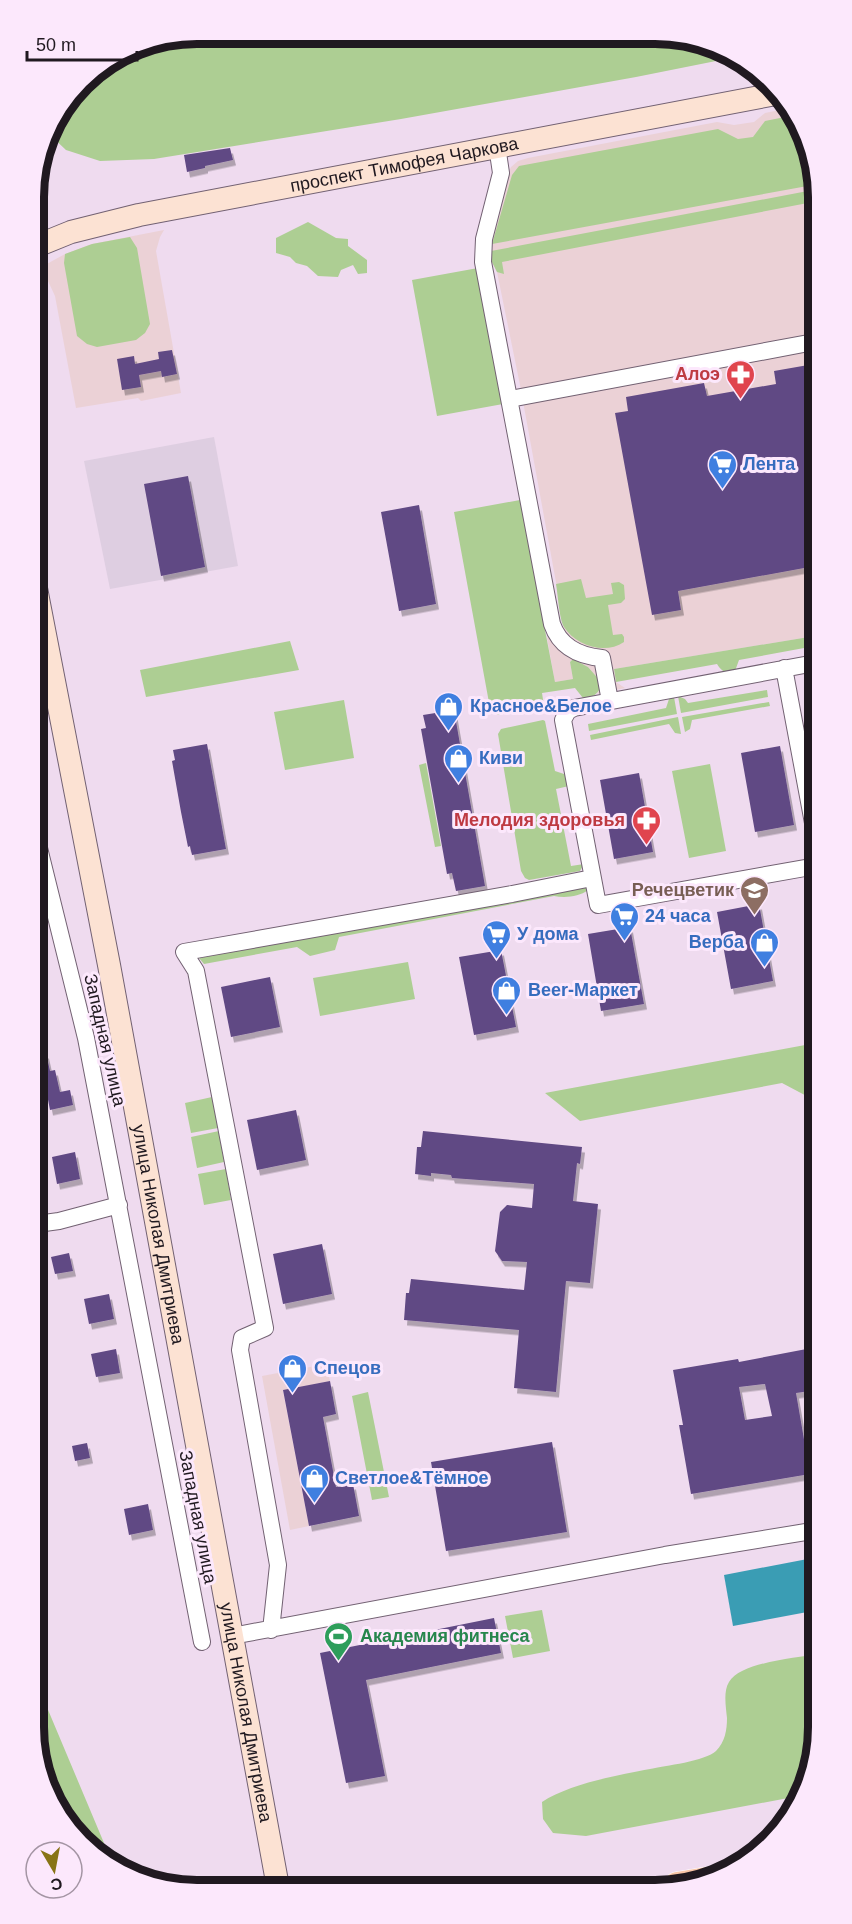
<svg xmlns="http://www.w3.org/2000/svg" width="852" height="1924" viewBox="0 0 852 1924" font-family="Arial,sans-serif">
<defs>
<filter id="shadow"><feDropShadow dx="3" dy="5.5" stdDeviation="0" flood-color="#0004"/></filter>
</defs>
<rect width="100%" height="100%" fill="#efdbef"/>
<!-- commercial -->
<path fill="#ebd1d6" d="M785 109 813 154 815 636 614 669 616 682 625 688 597 694 603 684 588 667 573 659 570 662 573 679 555 682 547 638 564 626 520 385 497 272 492 262 490 244 506 178 511 167 518 161 528 158 717 122 734 125 754 122 765 113Z
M164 230 160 237 156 251 181 393 141 401 138 398 76 408 55 296 48 281 34 271 65 254 92 244Z
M326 1364 330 1381 283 1391 309 1526 290 1530 262 1376Z"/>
<!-- industrial -->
<path fill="#decee1" d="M214 437 238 566 110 589 84 461Z"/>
<!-- green -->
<path fill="#adce93" d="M197 33 687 36 731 58 636 77 401 119 154 159 100 161 66 150 48 133 50 124 88 74 134 45Z
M790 116 813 154V185L492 244 512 175 519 166 718 129 738 139 753 137 765 121Z
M813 190V202L502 262 504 274 497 272 492 262 491 251Z
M308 222 336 238 348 239V246L367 260V273L358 274 353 265 341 270 338 277 318 276 307 266 296 263 290 257 276 253V238Z
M130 237 137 248 150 324 145 333 136 340 97 347 87 344 77 336 64 263 65 254 92 244Z
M478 268 503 404 437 416 412 280Z
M520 500 555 682 573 679 570 662 573 659 588 667 603 684C598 693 594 698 583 698L575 688 542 693 544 706 497 715 490 708 454 512Z
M581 579 586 598 613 594 611 583 619 582 624 585 625 599 621 603 608 605 613 635 622 634 624 637V642C605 655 576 646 564 627 559 618 558 595 556 584Z
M815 636V646L739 660 735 671C726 674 722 672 717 664L616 682 614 669Z
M290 641 299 670 146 697 140 670Z
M767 690 768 697 681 713 678 696 685 699 688 703Z
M674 697 677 714 589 731 588 724 666 708 669 699Z
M344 700 354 758 285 770 274 712Z
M769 702 770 706 692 720 690 729 685 732 682 717Z
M678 717 681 734 675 733 669 724 591 740 590 735Z
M543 720 545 721 555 771 567 775 569 786 556 789 571 866 584 864 580 871 529 880 525 878 521 871 498 734 501 729Z
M426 763 441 846 435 847 419 765Z
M710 764 726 851 689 858 672 771Z
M588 884V890C579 897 565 898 554 896L339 937 335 950 310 956 297 947 204 964 199 958Z
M408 962 415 999 320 1016 313 978Z
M816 1043V1101L782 1083 580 1121 545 1093Z
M212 1097 218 1128 191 1133 185 1103Z
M219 1131 224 1162 197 1168 191 1137Z
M226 1169 231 1200 204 1205 198 1174Z
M368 1392 389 1497 372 1500 352 1396Z
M542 1610 550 1651 513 1658 505 1616Z
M818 1654 819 1739 807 1790 804 1795 586 1836 553 1833 543 1819 542 1802C569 1784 618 1775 650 1769 664 1766 706 1761 716 1751 725 1742 727 1730 727 1718 726 1708 723 1691 729 1682 741 1662 796 1658 818 1654Z
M38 1686 112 1862 88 1850 39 1770Z"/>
<!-- water -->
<path fill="#3a9db4" d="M818 1557V1610L733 1626 724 1575Z"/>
<!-- building -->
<path fill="#614984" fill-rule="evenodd" filter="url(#shadow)" d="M230 148 233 160 205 166V168L187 172 184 155Z
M172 350 177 374 162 377 161 371 139 375 141 387 122 390 117 359 134 356 135 364 159 359 158 352Z
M814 364 815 566 678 591 681 610 652 615 615 413 628 411 626 397 704 383 707 396 776 384 774 371Z
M188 476 205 567 161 576 144 484Z
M419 505 436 604 399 611 381 512Z
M454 710 485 886 456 891 452 873 447 874 421 729 426 728 423 715Z
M207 744 226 849 192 855 190 846 188 847 181 812 172 761 175 760 173 750Z
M780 746 794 825 755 832 741 753Z
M639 773 653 852 614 859 600 780Z
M759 904 773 981 731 989 717 912Z
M630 927 644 1004 601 1011 588 934Z
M501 950 516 1027 474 1035 459 957Z
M270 977 280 1027 231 1037 221 987Z
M46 1053 50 1071 55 1070 60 1092 70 1090 73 1105 50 1110 45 1084 36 1086V1055Z
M296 1110 306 1160 257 1170 247 1120Z
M423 1131 582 1147 580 1164 577 1163 573 1201 598 1204 590 1283 566 1281 556 1392 514 1388 519 1330 404 1320 406 1293H409L411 1279 524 1290 527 1262 502 1261 495 1251 500 1212 507 1205 532 1208 534 1184 452 1178 451 1175 431 1173V1176L415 1174 417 1147H421Z
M75 1152 80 1179 57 1184 52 1157Z
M322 1244 332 1294 283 1304 273 1254Z
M69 1253 73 1271 55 1274 51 1257Z
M109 1294 114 1319 89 1324 84 1299Z
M817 1347V1390L796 1393 810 1474 691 1494 679 1425H683L673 1370 738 1359 739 1362ZM765 1384 772 1416 745 1420 739 1387Z
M116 1349 120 1373 96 1377 91 1354Z
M330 1381 336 1414 323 1417 336 1487 353 1484 359 1516 309 1526 283 1390Z
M552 1442 567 1532 446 1551 431 1462Z
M87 1443 90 1458 75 1461 72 1446Z
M148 1504 153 1530 129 1535 124 1509Z
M494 1618 501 1653 366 1680 385 1776 346 1783 320 1653Z"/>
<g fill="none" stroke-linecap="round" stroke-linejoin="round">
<defs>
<path id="minor" d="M497 146 501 173 484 239 483 262 552 624C560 647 579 656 602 658L610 701
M510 399 814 342
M815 663 574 708 568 711 563 720 598 905 816 866
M784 668 816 839
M36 836 86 1038 202 1642
M37 1224 59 1221 119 1205
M271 1630 278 1565 240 1350 242 1338 265 1328 196 971 184 952 512 894 592 878
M232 1636 665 1555 818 1530"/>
<g id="secondary">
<path id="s1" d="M34 247 71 232 139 215 776 94"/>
<path id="s2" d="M35 583 109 965 278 1887"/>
</g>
<path id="primary" d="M677 1885 707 1880"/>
</defs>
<!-- minor casing -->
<use href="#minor" stroke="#726172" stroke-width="18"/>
<!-- secondary casing -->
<use href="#secondary" stroke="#726172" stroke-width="24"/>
<!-- primary casing -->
<use href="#primary" stroke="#fff" stroke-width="27"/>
<!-- minor -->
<use href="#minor" stroke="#fff" stroke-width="16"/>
<!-- secondary -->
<use href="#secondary" stroke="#fce2d3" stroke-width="22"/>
<!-- primary -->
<use href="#primary" stroke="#f8c5a7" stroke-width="26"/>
</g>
<!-- icons -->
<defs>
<symbol id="pharmacy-pin" viewBox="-11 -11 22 30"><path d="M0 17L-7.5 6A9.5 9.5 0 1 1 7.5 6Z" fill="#e0444e" stroke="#fce8fc"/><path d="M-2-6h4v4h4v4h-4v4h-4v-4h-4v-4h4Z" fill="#fff"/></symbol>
<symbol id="supermarket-pin" viewBox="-11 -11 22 30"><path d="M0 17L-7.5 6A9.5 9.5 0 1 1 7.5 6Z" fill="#3f7fe0" stroke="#fce8fc"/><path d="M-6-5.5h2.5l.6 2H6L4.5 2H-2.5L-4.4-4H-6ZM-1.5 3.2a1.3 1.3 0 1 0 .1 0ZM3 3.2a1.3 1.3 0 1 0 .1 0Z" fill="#fff"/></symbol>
<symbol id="shop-pin" viewBox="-11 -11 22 30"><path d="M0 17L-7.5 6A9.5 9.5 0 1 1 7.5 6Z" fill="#3f7fe0" stroke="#fce8fc"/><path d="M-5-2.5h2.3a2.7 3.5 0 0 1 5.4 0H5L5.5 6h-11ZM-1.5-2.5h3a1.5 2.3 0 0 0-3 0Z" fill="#fff"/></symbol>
<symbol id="school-pin" viewBox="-11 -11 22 30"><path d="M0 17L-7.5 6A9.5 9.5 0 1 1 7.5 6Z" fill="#8d6e63" stroke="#fce8fc"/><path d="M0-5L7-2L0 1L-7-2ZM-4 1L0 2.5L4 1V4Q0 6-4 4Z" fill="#fff"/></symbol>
<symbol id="stadium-pin" viewBox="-11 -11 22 30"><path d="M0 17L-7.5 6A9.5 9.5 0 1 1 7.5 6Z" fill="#2e9e5b" stroke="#fce8fc"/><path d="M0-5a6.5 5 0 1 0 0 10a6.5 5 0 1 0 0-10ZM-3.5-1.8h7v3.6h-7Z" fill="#fff"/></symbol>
</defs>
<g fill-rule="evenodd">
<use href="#pharmacy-pin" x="724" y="358" width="33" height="45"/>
<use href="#supermarket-pin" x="706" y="448" width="33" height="45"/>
<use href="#shop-pin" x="432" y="690" width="33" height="45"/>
<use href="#shop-pin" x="442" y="742" width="33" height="45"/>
<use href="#pharmacy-pin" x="630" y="804" width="33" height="45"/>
<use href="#school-pin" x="738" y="874" width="33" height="45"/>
<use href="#supermarket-pin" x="608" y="900" width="33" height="45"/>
<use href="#supermarket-pin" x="480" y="918" width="33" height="45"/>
<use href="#shop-pin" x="748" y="926" width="33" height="45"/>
<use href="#shop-pin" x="490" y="974" width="33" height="45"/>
<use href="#shop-pin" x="276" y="1352" width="33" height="45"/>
<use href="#shop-pin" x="298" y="1462" width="33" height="45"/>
<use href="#stadium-pin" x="322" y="1620" width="33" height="45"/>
</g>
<g text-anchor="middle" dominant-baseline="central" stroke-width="6" stroke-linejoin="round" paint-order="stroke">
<!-- street labels -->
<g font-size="18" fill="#201920" stroke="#fce8fc">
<text stroke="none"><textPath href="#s1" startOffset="380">проспект Тимофея Чаркова</textPath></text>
<text transform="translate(105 1040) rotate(77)">Западная улица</text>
<text stroke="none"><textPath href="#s2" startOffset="663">улица Николая Дмитриева</textPath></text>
<text transform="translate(198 1517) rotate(79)">Западная улица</text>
<text stroke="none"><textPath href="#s2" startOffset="1149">улица Николая Дмитриева</textPath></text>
</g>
<!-- health labels -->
<g font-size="18" font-weight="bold" fill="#be3a42" stroke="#fce8fc" text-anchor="end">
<text x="720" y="374">Алоэ</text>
<text x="625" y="820">Мелодия здоровья</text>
</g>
<!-- shop labels -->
<g font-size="18" font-weight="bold" fill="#366cbe" stroke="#fce8fc" text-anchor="start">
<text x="743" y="464">Лента</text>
<text x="470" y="706">Красное&amp;Белое</text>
<text x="479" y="758">Киви</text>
<text x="645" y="916">24 часа</text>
<text x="517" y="934">У дома</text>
<text x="744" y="942" text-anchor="end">Верба</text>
<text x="528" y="990">Beer-Маркет</text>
<text x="314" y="1368">Спецов</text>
<text x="335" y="1478">Светлое&amp;Тёмное</text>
</g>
<!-- education labels -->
<g font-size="18" font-weight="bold" fill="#785e54" stroke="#fce8fc" text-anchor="end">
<text x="734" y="890">Речецветик</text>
</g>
<!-- leisure labels -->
<g font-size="18" font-weight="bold" fill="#27864d" stroke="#fce8fc" text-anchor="start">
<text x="360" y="1636">Академия фитнеса</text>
</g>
</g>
<!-- crop -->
<path d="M0 0H852V1924H0ZM197 44H655A153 153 0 0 1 808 197V1727A153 153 0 0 1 655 1880H197A153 153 0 0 1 44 1727V197A153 153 0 0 1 197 44Z" fill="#fce8fc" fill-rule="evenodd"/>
<path fill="none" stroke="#201920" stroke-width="8" d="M197 44H655A153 153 0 0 1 808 197V1727A153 153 0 0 1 655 1880H197A153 153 0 0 1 44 1727V197A153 153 0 0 1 197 44Z"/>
<!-- north arrow -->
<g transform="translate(54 1870) rotate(170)"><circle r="28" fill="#fce8fc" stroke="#a495a4" stroke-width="1.5"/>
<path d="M0-4.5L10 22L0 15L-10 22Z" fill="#887416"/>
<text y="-9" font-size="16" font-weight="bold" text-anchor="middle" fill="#201920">С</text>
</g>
<!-- scale -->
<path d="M27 51v9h110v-9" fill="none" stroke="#201920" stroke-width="3"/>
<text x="36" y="51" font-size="18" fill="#201920" stroke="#fce8fc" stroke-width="4.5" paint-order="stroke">50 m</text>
</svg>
